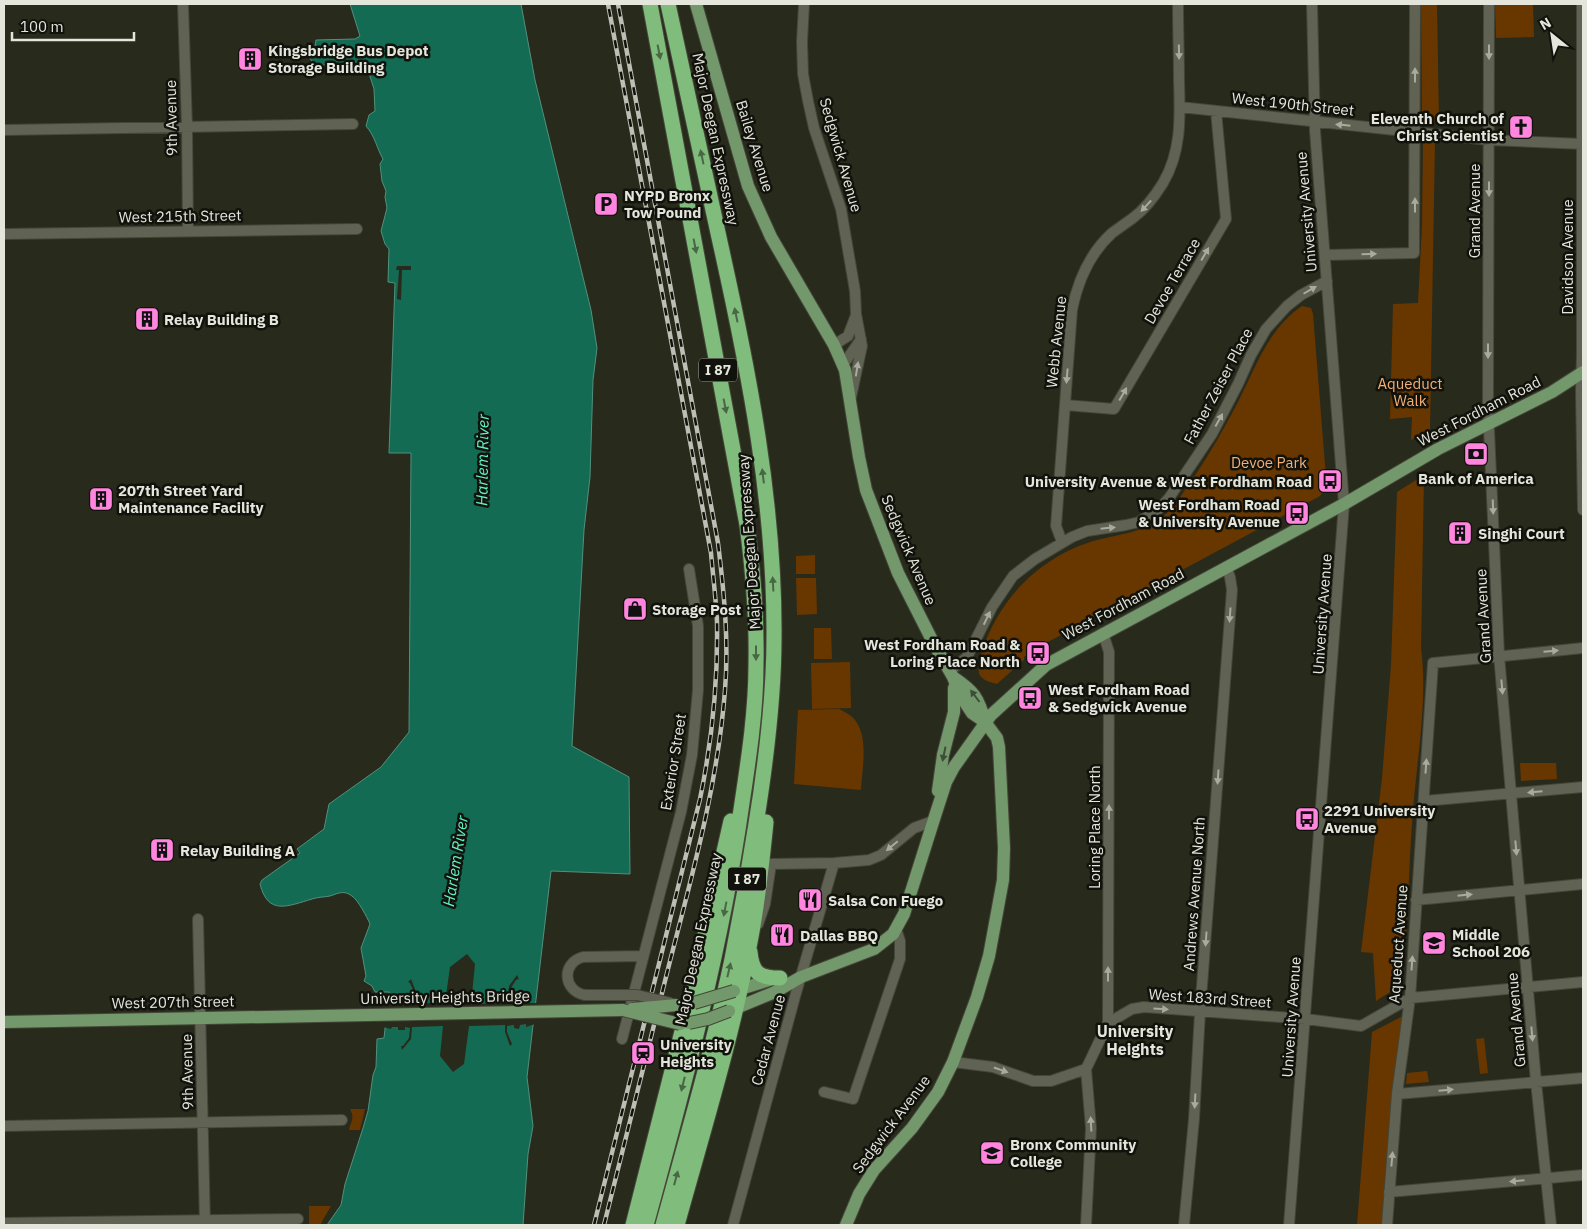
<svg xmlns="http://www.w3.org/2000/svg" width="1587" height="1229" viewBox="0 0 1587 1229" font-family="'IBM Plex Sans',sans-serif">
<rect width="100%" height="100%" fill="#282a1c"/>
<!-- green -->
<path fill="#683700" d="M1421 4H1437L1439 122H1422Z
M1495 4H1533L1534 37 1496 38Z
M1423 139 1435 140 1430 430 1411 440 1412 417 1390 419 1393 304 1418 303 1422 226Z
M1302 306 1311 308 1313 314 1326 477 1324 490 1320 496 1046 643 1024 657V660L997 684C977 680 976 673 981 655 997 600 1041 555 1097 540 1120 534 1141 533 1161 518 1173 509 1183 493 1192 480 1209 455 1224 429 1238 402 1256 367 1268 329 1302 306Z
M1424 475 1421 648C1428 701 1417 757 1413 811 1408 869 1409 927 1401 985L1376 1001 1373 953 1361 952 1382 778 1391 665 1397 492Z
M815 555V574H796V556Z
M796 578H816L817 614 797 615Z
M814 628H831L832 659H814Z
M850 662 851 708 812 709 811 663Z
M839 709C845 712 851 715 855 720 869 738 862 769 861 790L794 784 798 710Z
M1520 763H1556L1557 779 1521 781Z
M1403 1016 1392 1095 1382 1225H1357L1372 1032Z
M1484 1038 1488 1073 1480 1074 1476 1039Z
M1427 1071 1429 1082 1406 1084 1407 1073Z
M350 1109H365L360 1130H349C351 1121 355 1118 350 1109Z
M309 1206H331L320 1225H309Z"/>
<!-- water -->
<path fill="#146b54" stroke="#52907d" d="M350 4H521L535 80 591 310 597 348 593 380 590 477 584 530 572 746 629 777 630 874 551 871 527 1077 533 1126 528 1154 523 1225H327L341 1205 345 1184 363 1128 368 1111 373 1075 376 1067 377 1039 384 1038 389 992H375L372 986 364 981 366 976 361 948 370 924C367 917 358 900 352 896 344 890 339 893 330 896 325 897 318 897 312 899 288 906 268 916 260 884L262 880 300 853 297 849 324 829 329 804 381 767 409 732 411 453H389L395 283 388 282 389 249 385 244 381 231 387 208 385 197 386 191 382 181 380 164 383 159C377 149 375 136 366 126L369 115 375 111 374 89 367 67 353 65H317L312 62 308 54 315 46 316 40 355 39 360 36Z"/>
<!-- pier -->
<path fill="#282a1c" d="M397 266H411V270H402L401 300 397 299 399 270H396Z
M467 954 475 964 471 1004 508 1003 509 986 517 975 519 979 516 980 511 988V1000H520V1003H524V1000H529L530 1003H538L535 1024 526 1027V1024L520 1025 519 1029 514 1028V1025L507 1026V1032L512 1044 510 1046 505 1032V1025L469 1026 464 1064 453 1072 440 1056 443 1026 412 1027 411 1039 402 1050 401 1046H403L409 1038 410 1028 405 1027V1030H398V1027H392L391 1029 383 1027 385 1005 386 1002H391L392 1005H397V1001H403V1005L412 1004 414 992 410 983 408 982 411 979 416 992 415 1003H445L450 967Z"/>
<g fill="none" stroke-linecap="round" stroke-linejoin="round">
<defs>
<path id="minor" d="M183 4 187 127 188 231
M804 4 802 42 803 74 808 101 814 128 841 209 855 291 856 314 862 346 851 397
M1489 4 1488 407 1499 655 1536 1082 1551 1225
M1582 4V353L1581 392 1583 510
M1180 107 1489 140 1583 144
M4 130 353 124
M4 234 357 229
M1325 255 1414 253 1415 4
M834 345 848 336 856 315
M843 365 861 339
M1065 405 1114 409 1226 219 1216 111
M1062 542 1056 526 1072 310C1078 280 1089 254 1112 233 1119 228 1126 223 1133 218 1145 209 1155 196 1163 183 1182 151 1180 116 1179 80 1179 54 1178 29 1178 4
M1103 633 1109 652 1108 1023
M950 671 967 657 992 607 1013 576 1035 559 1072 537 1087 531 1126 525 1139 522 1160 508 1169 498 1212 434 1238 384 1251 355 1266 329 1287 306 1301 295 1327 281
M1424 801 1583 787
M1416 900 1583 884
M198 919 205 1225
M758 924 765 904 771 864 834 863 869 860 881 855 914 828 933 821
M626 995H585C563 991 561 963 583 957L643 956
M622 1039 681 812 692 755 698 690V626L689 569
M953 1062 993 1067 1033 1081H1051L1086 1069 1108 1023 1132 1009 1144 1007 1306 1019 1361 1026 1410 998 1583 982
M1086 1069 1091 1128 1086 1225
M824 1092 853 1099 900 959V941L896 929
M1397 1094 1583 1078
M4 1126 342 1120
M1389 1192 1583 1175
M4 1223 298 1219
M733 1225 796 993 834 863
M1184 1225 1194 1119 1200 1012 1232 590 1230 577 1226 567
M1289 1225 1344 504 1315 131 1312 4
M1387 1225 1397 1094 1410 998 1433 663 1583 648"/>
<path id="major" d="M696 4 748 186 771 237 834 345 845 370 859 457 866 490 898 573 934 644 953 677 960 695 972 713 985 722 997 738 999 747 1004 848 1003 880 989 956 977 997 953 1062 938 1092 912 1128 874 1170 859 1194 846 1225
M953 677C974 691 979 698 985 722
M938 791 943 755 954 712V688
M734 991 776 978
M729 1011 775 992 801 977 874 949 893 934 904 914 935 816 946 782 954 767 991 715 1046 665 1344 504 1438 449 1552 392 1583 372
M4 1022 623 1010"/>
<path id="highway" d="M750 952C752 973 759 978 780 978
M633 1225 693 988 731 821
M646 1225C684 1086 722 946 742 803 749 757 756 710 756 664 757 617 753 571 747 525L650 4
M663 1225C687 1137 713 1049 732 959 741 914 749 869 756 824 766 762 774 700 774 637 775 504 749 372 720 242 703 162 685 83 668 4
M677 1225C703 1131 732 1038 750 942 758 903 762 862 766 822"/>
</defs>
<!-- minor casing -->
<use href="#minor" stroke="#444639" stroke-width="12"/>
<!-- major casing -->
<use href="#major" stroke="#444639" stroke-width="14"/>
<!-- highway casing -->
<use href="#highway" stroke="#444639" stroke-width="17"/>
<!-- minor -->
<use href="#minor" stroke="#606353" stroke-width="10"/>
<!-- major -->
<use href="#major" stroke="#73986b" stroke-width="12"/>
<!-- highway -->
<use href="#highway" stroke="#80bc7b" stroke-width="15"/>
<defs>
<path id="rail" d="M594 1225 700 799C712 741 718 682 717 622 716 599 713 576 711 553L608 4
M604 1225C626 1137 648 1049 670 961 693 872 718 782 725 690 729 641 724 592 718 543L618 4"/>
</defs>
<!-- rail casing -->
<use href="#rail" stroke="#bdbfb4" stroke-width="4.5"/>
<!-- rail -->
<use href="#rail" stroke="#11120c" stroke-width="2.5" stroke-dasharray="8" stroke-linecap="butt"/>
<defs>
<path id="minor-bridge" d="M626 995H637L671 1003"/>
<path id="major-bridge" d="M694 1003 734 991
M632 1009 677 1005
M623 1010 680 1024
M689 1023 708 1019 729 1011"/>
</defs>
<!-- minor-bridge casing -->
<use href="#minor-bridge" stroke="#444639" stroke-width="12" stroke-linecap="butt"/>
<!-- major-bridge casing -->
<use href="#major-bridge" stroke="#444639" stroke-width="14" stroke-linecap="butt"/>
<!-- minor-bridge -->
<use href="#minor-bridge" stroke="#606353" stroke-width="10"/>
<!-- major-bridge -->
<use href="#major-bridge" stroke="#73986b" stroke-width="12"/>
</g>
<!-- one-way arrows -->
<defs><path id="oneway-solid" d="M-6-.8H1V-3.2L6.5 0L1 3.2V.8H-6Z" transform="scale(1.25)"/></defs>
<g fill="#486744">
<use href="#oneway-solid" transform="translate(659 52) rotate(79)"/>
<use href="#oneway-solid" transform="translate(702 157) rotate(-102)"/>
<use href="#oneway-solid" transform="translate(695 246) rotate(79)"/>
<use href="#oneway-solid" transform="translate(736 315) rotate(-102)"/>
<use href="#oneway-solid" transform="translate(725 406) rotate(79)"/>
<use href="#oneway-solid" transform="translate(763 476) rotate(-97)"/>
<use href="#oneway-solid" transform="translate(773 584) rotate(-93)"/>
<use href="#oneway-solid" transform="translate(756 653) rotate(90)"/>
<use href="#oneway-solid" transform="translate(725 909) rotate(101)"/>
<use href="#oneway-solid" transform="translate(729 970) rotate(-77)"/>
<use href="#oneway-solid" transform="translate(683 1084) rotate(104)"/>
<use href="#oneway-solid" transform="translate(676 1178) rotate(-75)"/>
</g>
<g fill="#a9ab9e">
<use href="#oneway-solid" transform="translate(1179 52) rotate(89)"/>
<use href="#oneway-solid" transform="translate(1489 52) rotate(90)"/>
<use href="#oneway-solid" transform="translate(1415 75) rotate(-90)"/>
<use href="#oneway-solid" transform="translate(1343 125) rotate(-174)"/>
<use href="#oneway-solid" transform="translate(1489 189) rotate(90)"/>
<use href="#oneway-solid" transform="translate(1415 205) rotate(-90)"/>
<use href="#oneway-solid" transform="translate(1146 206) rotate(133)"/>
<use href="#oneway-solid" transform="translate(1205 254) rotate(-60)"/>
<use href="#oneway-solid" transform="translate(1369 254) rotate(-1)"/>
<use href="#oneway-solid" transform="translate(1310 290) rotate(-30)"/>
<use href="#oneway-solid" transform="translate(1488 351) rotate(90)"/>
<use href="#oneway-solid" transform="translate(857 369) rotate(-81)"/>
<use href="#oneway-solid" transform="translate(1067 376) rotate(95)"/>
<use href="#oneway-solid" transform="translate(1123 394) rotate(-60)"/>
<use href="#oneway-solid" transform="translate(1219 420) rotate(-61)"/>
<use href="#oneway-solid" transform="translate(1493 507) rotate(88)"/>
<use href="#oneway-solid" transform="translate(1108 528) rotate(-6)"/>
<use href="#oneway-solid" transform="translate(1230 615) rotate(94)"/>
<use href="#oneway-solid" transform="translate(987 618) rotate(-64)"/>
<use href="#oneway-solid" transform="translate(1551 651) rotate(-5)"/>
<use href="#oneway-solid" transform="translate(1502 687) rotate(85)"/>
<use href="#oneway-solid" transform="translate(1426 766) rotate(-86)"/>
<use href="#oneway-solid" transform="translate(1218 777) rotate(94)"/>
<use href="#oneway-solid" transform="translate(1535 792) rotate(175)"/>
<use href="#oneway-solid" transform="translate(1109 812) rotate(-90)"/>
<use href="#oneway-solid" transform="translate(892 846) rotate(140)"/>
<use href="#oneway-solid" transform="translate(1516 848) rotate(85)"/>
<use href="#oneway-solid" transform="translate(1465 895) rotate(-6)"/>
<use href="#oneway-solid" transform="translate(1206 939) rotate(94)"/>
<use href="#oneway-solid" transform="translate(1412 963) rotate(-86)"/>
<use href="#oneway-solid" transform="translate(1108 974) rotate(-90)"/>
<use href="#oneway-solid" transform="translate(1161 1009) rotate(4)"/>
<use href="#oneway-solid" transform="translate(1532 1034) rotate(85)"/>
<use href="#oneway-solid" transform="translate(1001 1070) rotate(19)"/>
<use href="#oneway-solid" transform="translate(1446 1090) rotate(-5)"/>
<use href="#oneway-solid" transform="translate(1195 1101) rotate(93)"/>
<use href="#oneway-solid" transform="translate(1091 1124) rotate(-93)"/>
<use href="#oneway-solid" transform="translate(1392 1159) rotate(-85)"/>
<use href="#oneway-solid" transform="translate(1517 1181) rotate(175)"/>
</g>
<g fill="#3d4e37">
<use href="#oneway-solid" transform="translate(975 696) rotate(-127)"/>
<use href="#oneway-solid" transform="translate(944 754) rotate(102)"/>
</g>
<!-- icons -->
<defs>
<symbol id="building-square" viewBox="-11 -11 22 22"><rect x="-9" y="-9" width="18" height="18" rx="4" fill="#ff85de" stroke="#11120c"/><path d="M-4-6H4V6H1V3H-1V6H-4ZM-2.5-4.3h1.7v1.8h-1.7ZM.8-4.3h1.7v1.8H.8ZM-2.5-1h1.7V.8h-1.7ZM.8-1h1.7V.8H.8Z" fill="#111"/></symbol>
<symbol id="church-square" viewBox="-11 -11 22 22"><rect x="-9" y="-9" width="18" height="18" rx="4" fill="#ff85de" stroke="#11120c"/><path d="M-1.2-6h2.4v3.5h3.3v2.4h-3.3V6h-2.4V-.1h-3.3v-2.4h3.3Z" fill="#111"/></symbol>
<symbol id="parking-square" viewBox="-11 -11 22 22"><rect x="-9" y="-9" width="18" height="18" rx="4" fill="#ff85de" stroke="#11120c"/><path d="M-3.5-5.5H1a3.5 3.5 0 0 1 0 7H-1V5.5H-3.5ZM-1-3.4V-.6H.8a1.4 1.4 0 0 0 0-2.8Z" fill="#111"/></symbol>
<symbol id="bank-square" viewBox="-11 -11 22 22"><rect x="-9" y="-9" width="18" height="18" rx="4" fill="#ff85de" stroke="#11120c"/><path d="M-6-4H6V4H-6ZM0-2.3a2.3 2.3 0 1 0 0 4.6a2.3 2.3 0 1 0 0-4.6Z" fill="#111"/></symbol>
<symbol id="bus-square" viewBox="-11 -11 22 22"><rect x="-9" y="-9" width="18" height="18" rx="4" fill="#ff85de" stroke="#11120c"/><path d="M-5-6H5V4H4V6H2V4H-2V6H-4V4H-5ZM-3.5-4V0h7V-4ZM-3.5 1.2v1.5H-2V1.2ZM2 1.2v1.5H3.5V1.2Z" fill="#111"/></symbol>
<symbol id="shop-square" viewBox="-11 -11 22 22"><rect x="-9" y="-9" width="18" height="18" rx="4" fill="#ff85de" stroke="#11120c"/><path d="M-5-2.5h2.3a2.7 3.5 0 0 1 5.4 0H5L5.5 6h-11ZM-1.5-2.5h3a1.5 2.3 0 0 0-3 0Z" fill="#111"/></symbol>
<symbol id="restaurant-square" viewBox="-11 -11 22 22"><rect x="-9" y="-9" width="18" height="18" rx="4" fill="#ff85de" stroke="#11120c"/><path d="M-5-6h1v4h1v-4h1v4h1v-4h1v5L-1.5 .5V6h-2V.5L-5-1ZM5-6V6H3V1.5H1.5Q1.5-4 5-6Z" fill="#111"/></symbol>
<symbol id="school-square" viewBox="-11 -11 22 22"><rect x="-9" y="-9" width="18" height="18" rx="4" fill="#ff85de" stroke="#11120c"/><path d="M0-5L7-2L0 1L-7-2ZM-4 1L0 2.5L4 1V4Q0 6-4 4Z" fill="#111"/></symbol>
<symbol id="station-square" viewBox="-11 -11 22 22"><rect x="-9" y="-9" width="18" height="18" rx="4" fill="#ff85de" stroke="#11120c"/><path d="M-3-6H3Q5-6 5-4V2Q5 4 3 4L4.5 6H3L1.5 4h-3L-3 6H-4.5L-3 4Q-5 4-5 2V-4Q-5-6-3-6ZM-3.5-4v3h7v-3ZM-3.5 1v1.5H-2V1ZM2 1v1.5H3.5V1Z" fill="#111"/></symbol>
<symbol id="university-square" viewBox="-11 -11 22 22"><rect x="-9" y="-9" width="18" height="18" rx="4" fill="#ff85de" stroke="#11120c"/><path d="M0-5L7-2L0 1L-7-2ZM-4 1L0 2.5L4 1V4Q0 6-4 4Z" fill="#111"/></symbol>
</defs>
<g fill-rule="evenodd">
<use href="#building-square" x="236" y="45" width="28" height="28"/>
<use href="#church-square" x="1507" y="113" width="28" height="28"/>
<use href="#parking-square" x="592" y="190" width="28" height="28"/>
<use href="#building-square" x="133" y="305" width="28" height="28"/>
<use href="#bank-square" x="1462" y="440" width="28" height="28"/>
<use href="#bus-square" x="1316" y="467" width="28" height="28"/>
<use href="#building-square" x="87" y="485" width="28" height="28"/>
<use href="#bus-square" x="1283" y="499" width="28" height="28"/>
<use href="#building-square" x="1446" y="519" width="28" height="28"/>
<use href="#shop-square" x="621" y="595" width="28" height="28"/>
<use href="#bus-square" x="1024" y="639" width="28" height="28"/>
<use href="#bus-square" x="1016" y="684" width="28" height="28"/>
<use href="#bus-square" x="1293" y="805" width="28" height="28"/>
<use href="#building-square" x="148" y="836" width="28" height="28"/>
<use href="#restaurant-square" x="796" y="886" width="28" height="28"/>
<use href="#restaurant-square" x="768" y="921" width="28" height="28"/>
<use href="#school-square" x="1420" y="929" width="28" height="28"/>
<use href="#station-square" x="629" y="1039" width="28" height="28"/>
<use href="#university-square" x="978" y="1139" width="28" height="28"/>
</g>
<g text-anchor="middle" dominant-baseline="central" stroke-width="5" stroke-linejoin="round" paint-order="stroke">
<!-- shield labels -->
<g fill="#11120c" stroke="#a5a69e" stroke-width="1">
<rect x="699" y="358.5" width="38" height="23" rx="4"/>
<rect x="728" y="867.5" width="38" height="23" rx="4"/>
</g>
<g font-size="14" font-weight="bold" fill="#e4e6dc">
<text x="718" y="370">I 87</text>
<text x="747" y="879">I 87</text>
</g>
<!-- poi labels -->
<g font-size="15" font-weight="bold" fill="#e4e6dc" stroke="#11120c" text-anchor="start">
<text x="268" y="50">Kingsbridge Bus Depot<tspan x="268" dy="17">Storage Building</tspan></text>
<text x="1504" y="118" text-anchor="end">Eleventh Church of<tspan x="1504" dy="17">Christ Scientist</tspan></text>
<text x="624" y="195">NYPD Bronx<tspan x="624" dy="17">Tow Pound</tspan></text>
<text x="164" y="319">Relay Building B</text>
<text x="1476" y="478" text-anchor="middle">Bank of America</text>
<text x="1312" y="481" text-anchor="end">University Avenue &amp; West Fordham Road</text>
<text x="118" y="490">207th Street Yard<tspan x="118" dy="17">Maintenance Facility</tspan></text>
<text x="1280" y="504" text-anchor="end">West Fordham Road<tspan x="1280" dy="17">&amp; University Avenue</tspan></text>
<text x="1478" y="533">Singhi Court</text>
<text x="652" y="609">Storage Post</text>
<text x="1020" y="644" text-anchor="end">West Fordham Road &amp;<tspan x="1020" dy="17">Loring Place North</tspan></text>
<text x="1048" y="689">West Fordham Road<tspan x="1048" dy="17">&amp; Sedgwick Avenue</tspan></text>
<text x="1324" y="810">2291 University<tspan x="1324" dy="17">Avenue</tspan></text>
<text x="180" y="850">Relay Building A</text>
<text x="828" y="900">Salsa Con Fuego</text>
<text x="1452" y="934">Middle<tspan x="1452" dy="17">School 206</tspan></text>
<text x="800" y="935">Dallas BBQ</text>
<text x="660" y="1044">University<tspan x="660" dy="17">Heights</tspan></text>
<text x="1010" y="1144">Bronx Community<tspan x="1010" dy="17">College</tspan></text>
</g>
<!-- street labels -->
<g font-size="15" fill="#e4e6dc" stroke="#11120c">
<text transform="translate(1293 104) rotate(6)">West 190th Street</text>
<text transform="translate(171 118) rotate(-91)">9th Avenue</text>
<text transform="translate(716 139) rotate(78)">Major Deegan Expressway</text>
<text transform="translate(755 146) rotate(73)">Bailey Avenue</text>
<text transform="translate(841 155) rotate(74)">Sedgwick Avenue</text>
<text transform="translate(1474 211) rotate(-90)">Grand Avenue</text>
<text transform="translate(1306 212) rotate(-95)">University Avenue</text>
<text transform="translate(180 216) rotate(-1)">West 215th Street</text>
<text transform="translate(1567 257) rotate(-90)">Davidson Avenue</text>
<text transform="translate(1172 281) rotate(-60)">Devoe Terrace</text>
<text transform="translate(1056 342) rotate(-84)">Webb Avenue</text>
<text transform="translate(1218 386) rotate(-62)">Father Zeiser Place</text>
<text transform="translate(1479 411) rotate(-27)">West Fordham Road</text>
<text transform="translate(749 542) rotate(-94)">Major Deegan Expressway</text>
<text transform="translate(909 550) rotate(67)">Sedgwick Avenue</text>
<text transform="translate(1123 604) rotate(-28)">West Fordham Road</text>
<text transform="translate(1322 614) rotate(-86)">University Avenue</text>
<text transform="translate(1483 616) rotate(-93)">Grand Avenue</text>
<text transform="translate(673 762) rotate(-81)">Exterior Street</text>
<text transform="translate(1094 827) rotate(-90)">Loring Place North</text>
<text transform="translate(1194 894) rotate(-86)">Andrews Avenue North</text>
<text transform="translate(698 939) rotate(-78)">Major Deegan Expressway</text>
<text transform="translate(1398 944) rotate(-86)">Aqueduct Avenue</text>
<text transform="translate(445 997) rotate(-1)">University Heights Bridge</text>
<text transform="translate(1210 998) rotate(4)">West 183rd Street</text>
<text transform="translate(173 1002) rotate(-1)">West 207th Street</text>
<text transform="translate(1291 1017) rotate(-86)">University Avenue</text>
<text transform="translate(1516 1020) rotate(-95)">Grand Avenue</text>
<text transform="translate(768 1040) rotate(-75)">Cedar Avenue</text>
<text transform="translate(187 1072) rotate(-91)">9th Avenue</text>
<text transform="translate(891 1124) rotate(-53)">Sedgwick Avenue</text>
</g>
<!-- park labels -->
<g font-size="15" fill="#f4af74" stroke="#11120c">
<text x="1410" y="383">Aqueduct<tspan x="1410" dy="17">Walk</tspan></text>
<text x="1269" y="462">Devoe Park</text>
</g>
<!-- water labels -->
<g font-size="16" font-style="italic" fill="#62f1c6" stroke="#11120c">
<text transform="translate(482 460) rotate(-89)">Harlem River</text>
<text transform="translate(455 861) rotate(-81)">Harlem River</text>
</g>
<!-- neighbourhood labels -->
<g font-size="16" font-weight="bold" fill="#e4e6dc" stroke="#11120c">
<text x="1135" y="1031">University<tspan x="1135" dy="18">Heights</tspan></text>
</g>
</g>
<!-- border -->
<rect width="1587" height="1229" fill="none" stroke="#e4e6dc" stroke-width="10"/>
<!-- north arrow -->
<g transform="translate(1552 35) rotate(330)" stroke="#11120c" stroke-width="4" paint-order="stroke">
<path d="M0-4L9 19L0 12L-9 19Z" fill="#e4e6dc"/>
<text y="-8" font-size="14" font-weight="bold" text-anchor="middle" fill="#e4e6dc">N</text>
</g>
<!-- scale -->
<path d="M12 32v8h122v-8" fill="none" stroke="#e4e6dc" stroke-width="2.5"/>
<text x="20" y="32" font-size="15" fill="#e4e6dc" stroke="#11120c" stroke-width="4" paint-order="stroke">100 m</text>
</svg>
